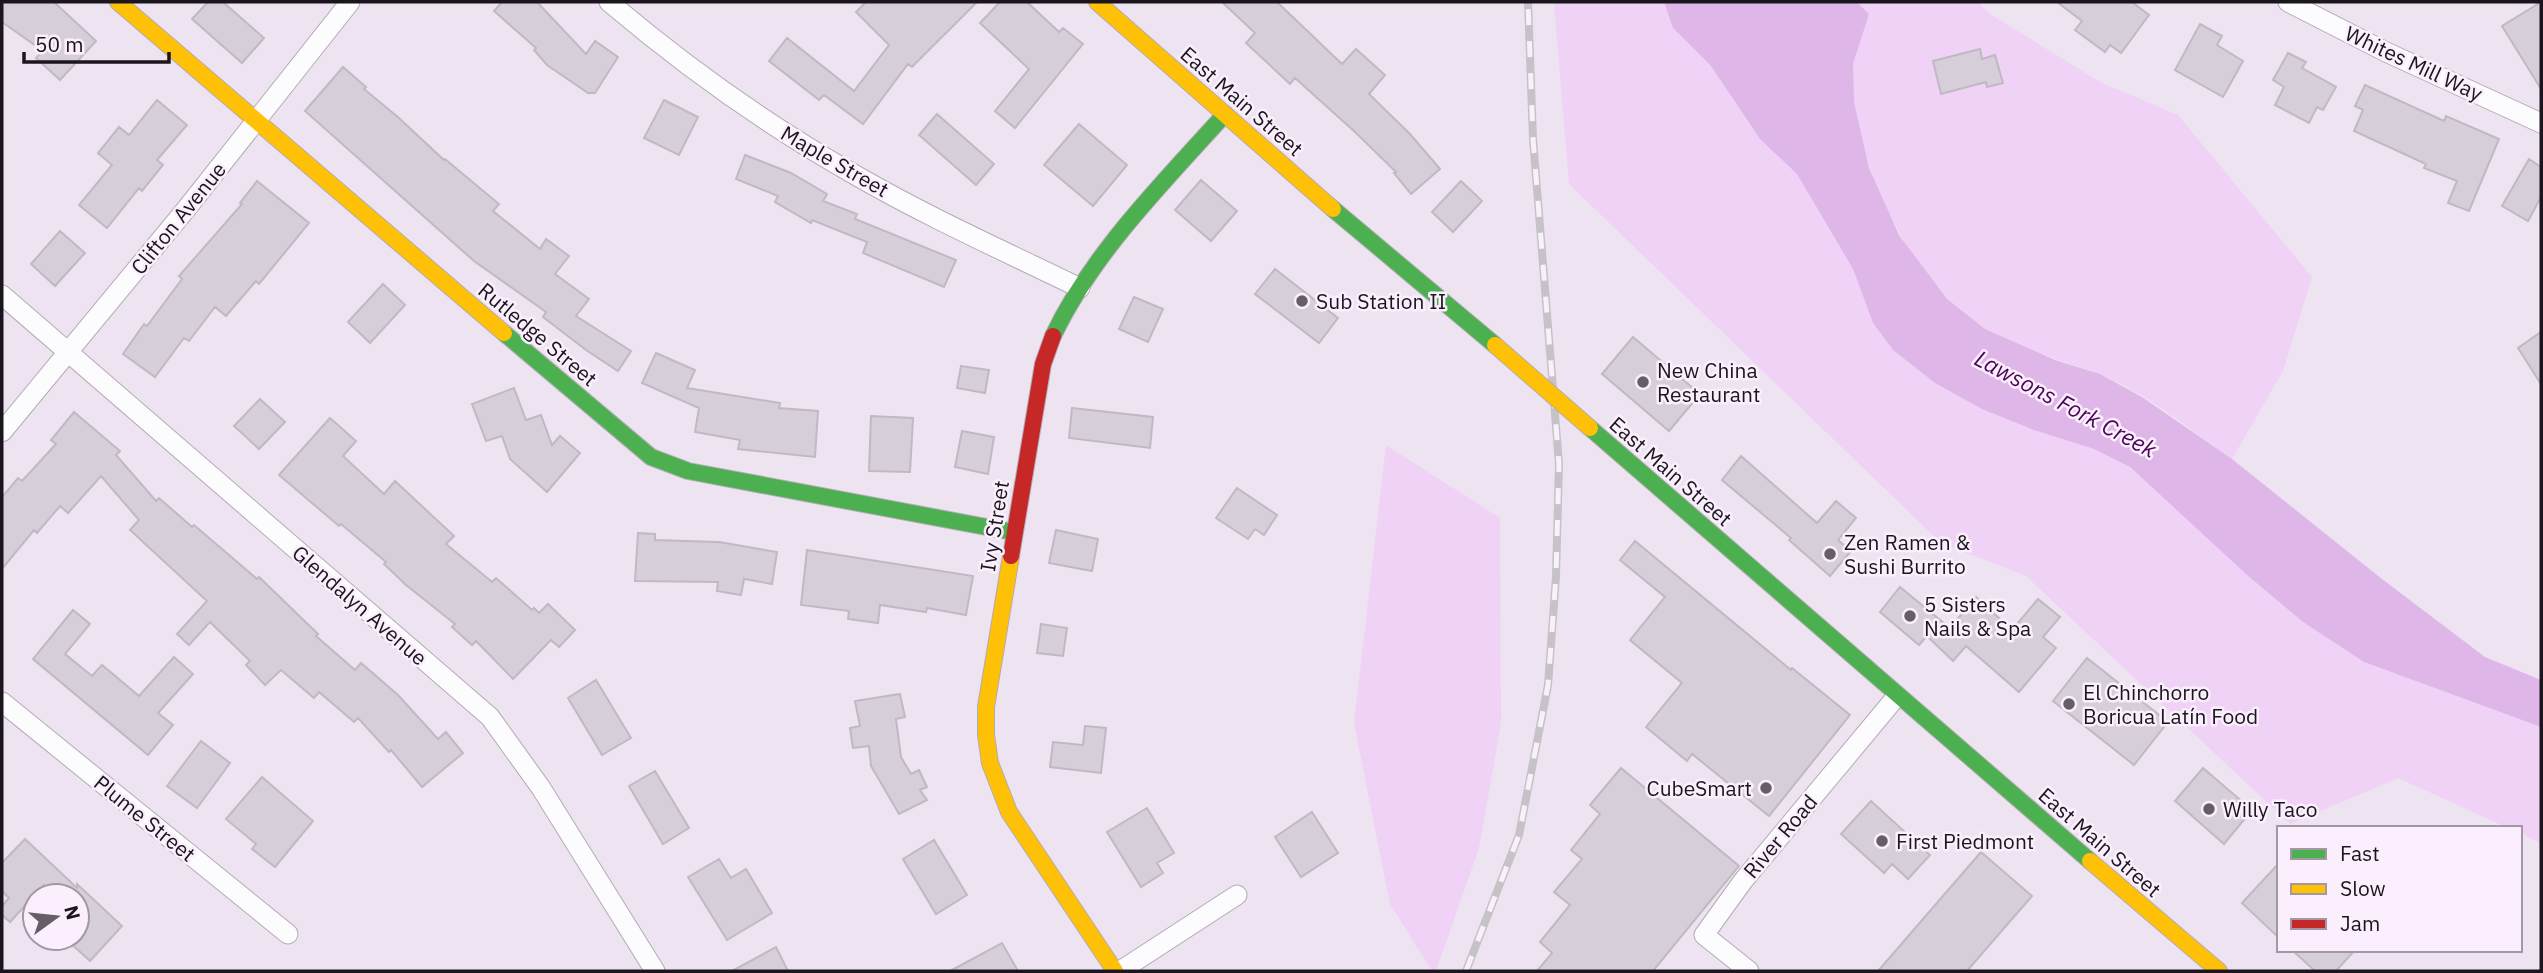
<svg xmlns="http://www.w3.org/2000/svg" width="2543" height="973" viewBox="0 0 2543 973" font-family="'IBM Plex Sans',sans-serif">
<rect width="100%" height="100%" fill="#eee4f1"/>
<!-- green -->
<path fill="#efd2f5" d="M1554 2H1664L1673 28 1711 66 1760 139 1797 174 1853 269 1873 323 1893 350 1935 383 1983 409 2034 430 2094 449 2130 467 2247 575 2303 622 2364 662 2541 727V843L2520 833V828H2508L2398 778 2290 824 2026 576 1941 543 1569 184Z
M1857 2H1978L1990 14 2102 83 2178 115 2312 277 2283 371 2232 459C2190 430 2147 393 2099 374 2062 359 2020 350 1985 330 1914 288 1843 147 1853 65 1855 48 1864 30 1869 14Z
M1386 445 1500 518 1501 724 1479 848 1436 971H1432L1390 904 1354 723Z"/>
<!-- water -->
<path fill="#dfb6e8" d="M1664 2H1857L1869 14 1853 64 1854 102 1869 168 1899 235 1947 299 1985 329 2055 360 2100 374 2142 397 2232 459 2382 579 2485 657 2541 680V727L2364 662 2303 622 2247 575 2130 467 2094 449 2034 430 1982 409 1935 383 1893 350 1873 323 1853 269 1797 174 1760 139 1711 66 1673 28Z"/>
<!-- building -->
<path fill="#d6ced8" stroke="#c0b9c3" stroke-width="2" d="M2 2H54L96 41 60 80 36 58 43 51 2 22Z
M208 2H223L264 38 242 63 192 19Z
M502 2H537L586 54 595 41 618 57 595 93H588L547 65 534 50 536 48 494 11Z
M866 2H977L912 67 908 64 863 124 824 95 819 100 769 61 787 38 854 91 889 45 856 12Z
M1000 2H1027L1059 32 1063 28 1083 44 1015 128 995 111 1029 69 980 23Z
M1222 2H1277L1342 64 1356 49 1385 75 1369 94 1410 134 1440 169 1411 194 1394 173 1396 172 1355 132 1295 78 1290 84 1246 43 1255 33Z
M2057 2H2132L2149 15 2121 53 2110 45 2105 52 2075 30 2082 21Z
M2541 2V89L2502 26Z
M2200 24 2222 36 2217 45 2243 61 2223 97 2175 70Z
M1980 49 1982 59 1995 55 2003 83 1987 87 1986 82 1941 94 1933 61Z
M2288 53 2306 62 2302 68 2336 87 2323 110 2317 107 2309 123 2275 105 2284 87 2273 80Z
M343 67 366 87 364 89 399 118 444 160 445 159 499 204 493 211 540 249 546 239 569 256 555 274 589 299 576 316 631 351 618 371 586 350 543 317 546 312 474 261 305 111Z
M2365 85 2444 121 2446 116 2499 139 2469 211 2448 203 2457 181 2424 168 2426 164 2354 131 2363 110 2355 106Z
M157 100 187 125 157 160 163 165 142 191 139 188 107 228 79 205 112 165 98 153 119 127 129 135Z
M664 100 698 117 679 155 644 138Z
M937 114 994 164 976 185 919 135Z
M1079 124 1127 165 1093 206 1044 165Z
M745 155 791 173 827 194 823 201 857 214 855 219 956 260 944 287 863 253 867 242 812 220 811 223 775 202 778 196 736 179Z
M2529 159 2541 167V197L2528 221 2502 206Z
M1201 180 1237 211 1211 241 1175 210Z
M257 181 309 223 259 284 256 281 226 316 215 307 189 341 184 338 155 377 123 354 144 324 147 326 182 279 179 276 242 204 240 203Z
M1461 181 1482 201 1453 232 1432 212Z
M60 231 85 253 55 286 31 264Z
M1275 269 1338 318 1319 343 1255 294Z
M383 284 405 305 370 343 348 322Z
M1134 297 1163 309 1148 342 1119 329Z
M2541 332V384L2518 348Z
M1633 337 1700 394 1669 431 1602 374Z
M656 353 695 370 687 388 780 403 779 408 818 411 815 457 738 449 740 440 695 432 699 408 642 383Z
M961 366 989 370 985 393 957 388Z
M514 388 526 420 541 415 552 445 560 436 580 453 547 492 510 459 502 436 486 441 472 404Z
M260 399 285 422 259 449 234 426Z
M1072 408 1153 417 1150 448 1069 438Z
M74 412 120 451 116 455 156 501 159 498 192 527 194 525 257 579 259 577 318 634 316 636 355 670 361 663 398 695 438 739 446 732 463 753 422 787 391 750 389 752 358 718 354 722 319 692 314 698 281 670 265 685 246 665 250 661 210 622 189 645 177 634 207 601 130 530 139 520 101 476 68 513 60 506 37 533 34 530 2 569V497L18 478 22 481 56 444 51 440Z
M871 416 913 418 910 472 869 471Z
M330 418 356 441 343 456 384 494 395 481 454 536 446 544 492 582 496 578 532 610 534 608 539 613 548 604 575 630 559 647 551 640 513 679 476 641 472 645 452 627 455 624 406 585 384 564 386 562 341 524 339 526 279 475Z
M962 431 994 437 988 474 955 467Z
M1741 456 1817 523 1836 501 1856 518 1838 540 1851 551 1830 576 1789 540 1791 538 1722 480Z
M1237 488 1277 515 1264 535 1255 529 1248 539 1216 518Z
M1056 530 1098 539 1092 571 1049 563Z
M638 533 655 534V540L719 542 777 552 772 584 744 579 741 595 717 591 718 582 635 581Z
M1635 541 1791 670 1792 668 1850 715 1769 816 1692 754 1687 761 1646 727 1682 683 1630 640 1665 597 1620 560Z
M807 550 973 576 966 615 927 608 926 612 880 605 878 623 848 619 849 611 801 605Z
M1900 587 1950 628 1976 597 2012 630 2038 599 2060 617 2043 637 2056 648 2019 692 1966 646 1953 661 1927 636 1919 645 1880 612Z
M73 610 90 624 65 654 92 676 102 665 139 696 174 657 193 674 158 713 173 725 148 755 33 659Z
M1041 624 1067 628 1063 656 1037 653Z
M2087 658 2168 722 2134 765 2053 701Z
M596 680 631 738 602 755 568 698Z
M900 694 905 717 896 719 901 757 911 774 919 770 927 787 920 790 927 800 899 814 871 766 869 746 853 748 850 728 860 726 855 701Z
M1085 726 1106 728 1101 773 1050 767 1053 742 1083 745Z
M201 741 230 763 197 808 167 786Z
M1621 768 1739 866 1653 971H1537L1552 953 1540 942 1570 905 1554 892 1582 859 1571 850 1600 814 1590 805Z
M2203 768 2252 810 2224 844 2175 801Z
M655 771 689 828 663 844 629 786Z
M262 777 313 821 275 867 252 849 256 844 226 819Z
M1871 801 1930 855 1908 879 1892 864 1884 873 1841 834Z
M1147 808 1174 853 1157 863 1163 873 1141 887 1107 832Z
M1312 812 1338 853 1301 877 1275 837Z
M25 839 77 888V884L122 926 90 961 65 938H77V896H55L44 885 10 922 2 915V906L9 898 2 891V863Z
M934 840 967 895 936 914 903 859Z
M1981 852 2032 896 1967 971H1878Z
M719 859 731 878 746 869 772 913 727 940 688 877Z
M2279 863V938L2242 903Z
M1002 943 1018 971H950Z
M776 947 788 971H732Z
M2292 950H2355L2336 971H2315Z"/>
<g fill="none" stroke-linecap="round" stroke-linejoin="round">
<defs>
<path id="street" d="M609 2C687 68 768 126 857 176 928 217 1006 252 1080 288
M2288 2 2386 52 2541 123
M2 295 490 717 541 788 655 971
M2 432 187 208 350 2
M2 702 288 934
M1120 971 1237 895
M1749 971 1704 935 1743 881 1897 696"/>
<path id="fast" d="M1333 209 1495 345
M504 333 651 457 688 471 1013 532
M1053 336C1093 252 1164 182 1225 114
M1590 428 2090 861"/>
<path id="slow" d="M118 2 504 333
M1097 2 1333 209
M1011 556 986 707V735L990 763 1009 812 1115 971
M2090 861 2219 971"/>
<path id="jam" d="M1011 556 1043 364 1053 336"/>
</defs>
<!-- street casing -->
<use href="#street" stroke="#b3abb4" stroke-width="21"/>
<!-- fast casing -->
<use href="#fast" stroke="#b3abb4" stroke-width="18"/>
<!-- slow casing -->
<use href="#slow" stroke="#b3abb4" stroke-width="18"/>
<!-- jam casing -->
<use href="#jam" stroke="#b3abb4" stroke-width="18"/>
<!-- street -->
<use href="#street" stroke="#fcfbfd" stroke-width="19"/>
<!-- fast -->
<use href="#fast" stroke="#4caf50" stroke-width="16"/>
<!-- slow -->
<use href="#slow" stroke="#ffc107" stroke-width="16"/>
<!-- jam -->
<use href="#jam" stroke="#c62828" stroke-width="16"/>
<defs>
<path id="rail" d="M1466 971 1519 835 1548 685 1556 576 1559 464 1533 139 1528 2"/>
</defs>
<!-- rail casing -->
<use href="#rail" stroke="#c5c3c6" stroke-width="8"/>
<!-- rail -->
<use href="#rail" stroke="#fbeffd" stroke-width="5" stroke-dasharray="16" stroke-linecap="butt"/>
<defs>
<path id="slow-bridge" d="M1495 345 1590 428"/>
</defs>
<!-- slow-bridge casing -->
<use href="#slow-bridge" stroke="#b3abb4" stroke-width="18" stroke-linecap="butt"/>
<!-- slow-bridge -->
<use href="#slow-bridge" stroke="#ffc107" stroke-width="16"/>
</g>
<!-- markers -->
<g fill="#655d67" stroke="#fbeffd" stroke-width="2.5">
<circle cx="1302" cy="301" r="7"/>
<circle cx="1643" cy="382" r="7"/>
<circle cx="1830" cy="554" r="7"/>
<circle cx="1910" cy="616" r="7"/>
<circle cx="2069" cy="704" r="7"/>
<circle cx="1766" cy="788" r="7"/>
<circle cx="2209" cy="809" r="7"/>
<circle cx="1882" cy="841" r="7"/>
</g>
<g text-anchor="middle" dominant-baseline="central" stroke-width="5" stroke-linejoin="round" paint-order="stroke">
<!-- street labels -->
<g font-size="21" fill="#1b151d" stroke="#fbeffd">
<text transform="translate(2414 63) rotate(25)">Whites Mill Way</text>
<text transform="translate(1242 101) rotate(41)">East Main Street</text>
<text transform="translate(835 161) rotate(30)">Maple Street</text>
<text transform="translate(178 218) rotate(-51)">Clifton Avenue</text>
<text transform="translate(538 334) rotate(40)">Rutledge Street</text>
<text transform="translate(1671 471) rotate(41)">East Main Street</text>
<text transform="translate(994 526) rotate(-81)">Ivy Street</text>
<text transform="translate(360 605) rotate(41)">Glendalyn Avenue</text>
<text transform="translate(145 818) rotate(39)">Plume Street</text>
<text transform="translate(1780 836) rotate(-50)">River Road</text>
<text transform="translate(2100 842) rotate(41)">East Main Street</text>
</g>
<!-- poi labels -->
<g font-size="21" fill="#1b151d" stroke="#fbeffd" text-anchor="start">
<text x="1316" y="301">Sub Station II</text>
<text x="1657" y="370">New China<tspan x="1657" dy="24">Restaurant</tspan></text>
<text x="1844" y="542">Zen Ramen &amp;<tspan x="1844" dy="24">Sushi Burrito</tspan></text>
<text x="1924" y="604">5 Sisters<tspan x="1924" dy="24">Nails &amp; Spa</tspan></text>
<text x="2083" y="692">El Chinchorro<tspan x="2083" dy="24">Boricua Latín Food</tspan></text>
<text x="1752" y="788" text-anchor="end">CubeSmart</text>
<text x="2223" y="809">Willy Taco</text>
<text x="1896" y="841">First Piedmont</text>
</g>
<!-- water labels -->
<g font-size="23" font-style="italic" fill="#4a0557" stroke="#fbeffd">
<text transform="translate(2066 403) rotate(28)">Lawsons Fork Creek</text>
</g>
</g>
<!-- border -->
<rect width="2543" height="973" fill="none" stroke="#1b151d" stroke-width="7"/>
<!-- legend -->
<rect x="2277" y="826" width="245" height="126" fill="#fbeffd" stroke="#a198a3" stroke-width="2"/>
<rect x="2291" y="849" width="35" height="10" fill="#4caf50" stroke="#a198a3" stroke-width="2"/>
<text x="2340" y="861" font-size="21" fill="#1b151d">Fast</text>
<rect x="2291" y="884" width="35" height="10" fill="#ffc107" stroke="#a198a3" stroke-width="2"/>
<text x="2340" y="896" font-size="21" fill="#1b151d">Slow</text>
<rect x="2291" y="919" width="35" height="10" fill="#c62828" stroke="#a198a3" stroke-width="2"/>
<text x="2340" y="931" font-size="21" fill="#1b151d">Jam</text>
<!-- north arrow -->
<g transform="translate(56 917) rotate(75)"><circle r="33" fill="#fbeffd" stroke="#a198a3" stroke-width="2"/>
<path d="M0-5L12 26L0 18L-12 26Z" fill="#655d67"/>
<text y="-10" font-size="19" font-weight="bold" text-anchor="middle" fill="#1b151d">N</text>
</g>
<!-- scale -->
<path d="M24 52v10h145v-10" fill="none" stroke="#1b151d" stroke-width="3.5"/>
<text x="35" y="52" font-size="21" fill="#1b151d" stroke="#fbeffd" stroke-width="5" paint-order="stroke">50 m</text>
</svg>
